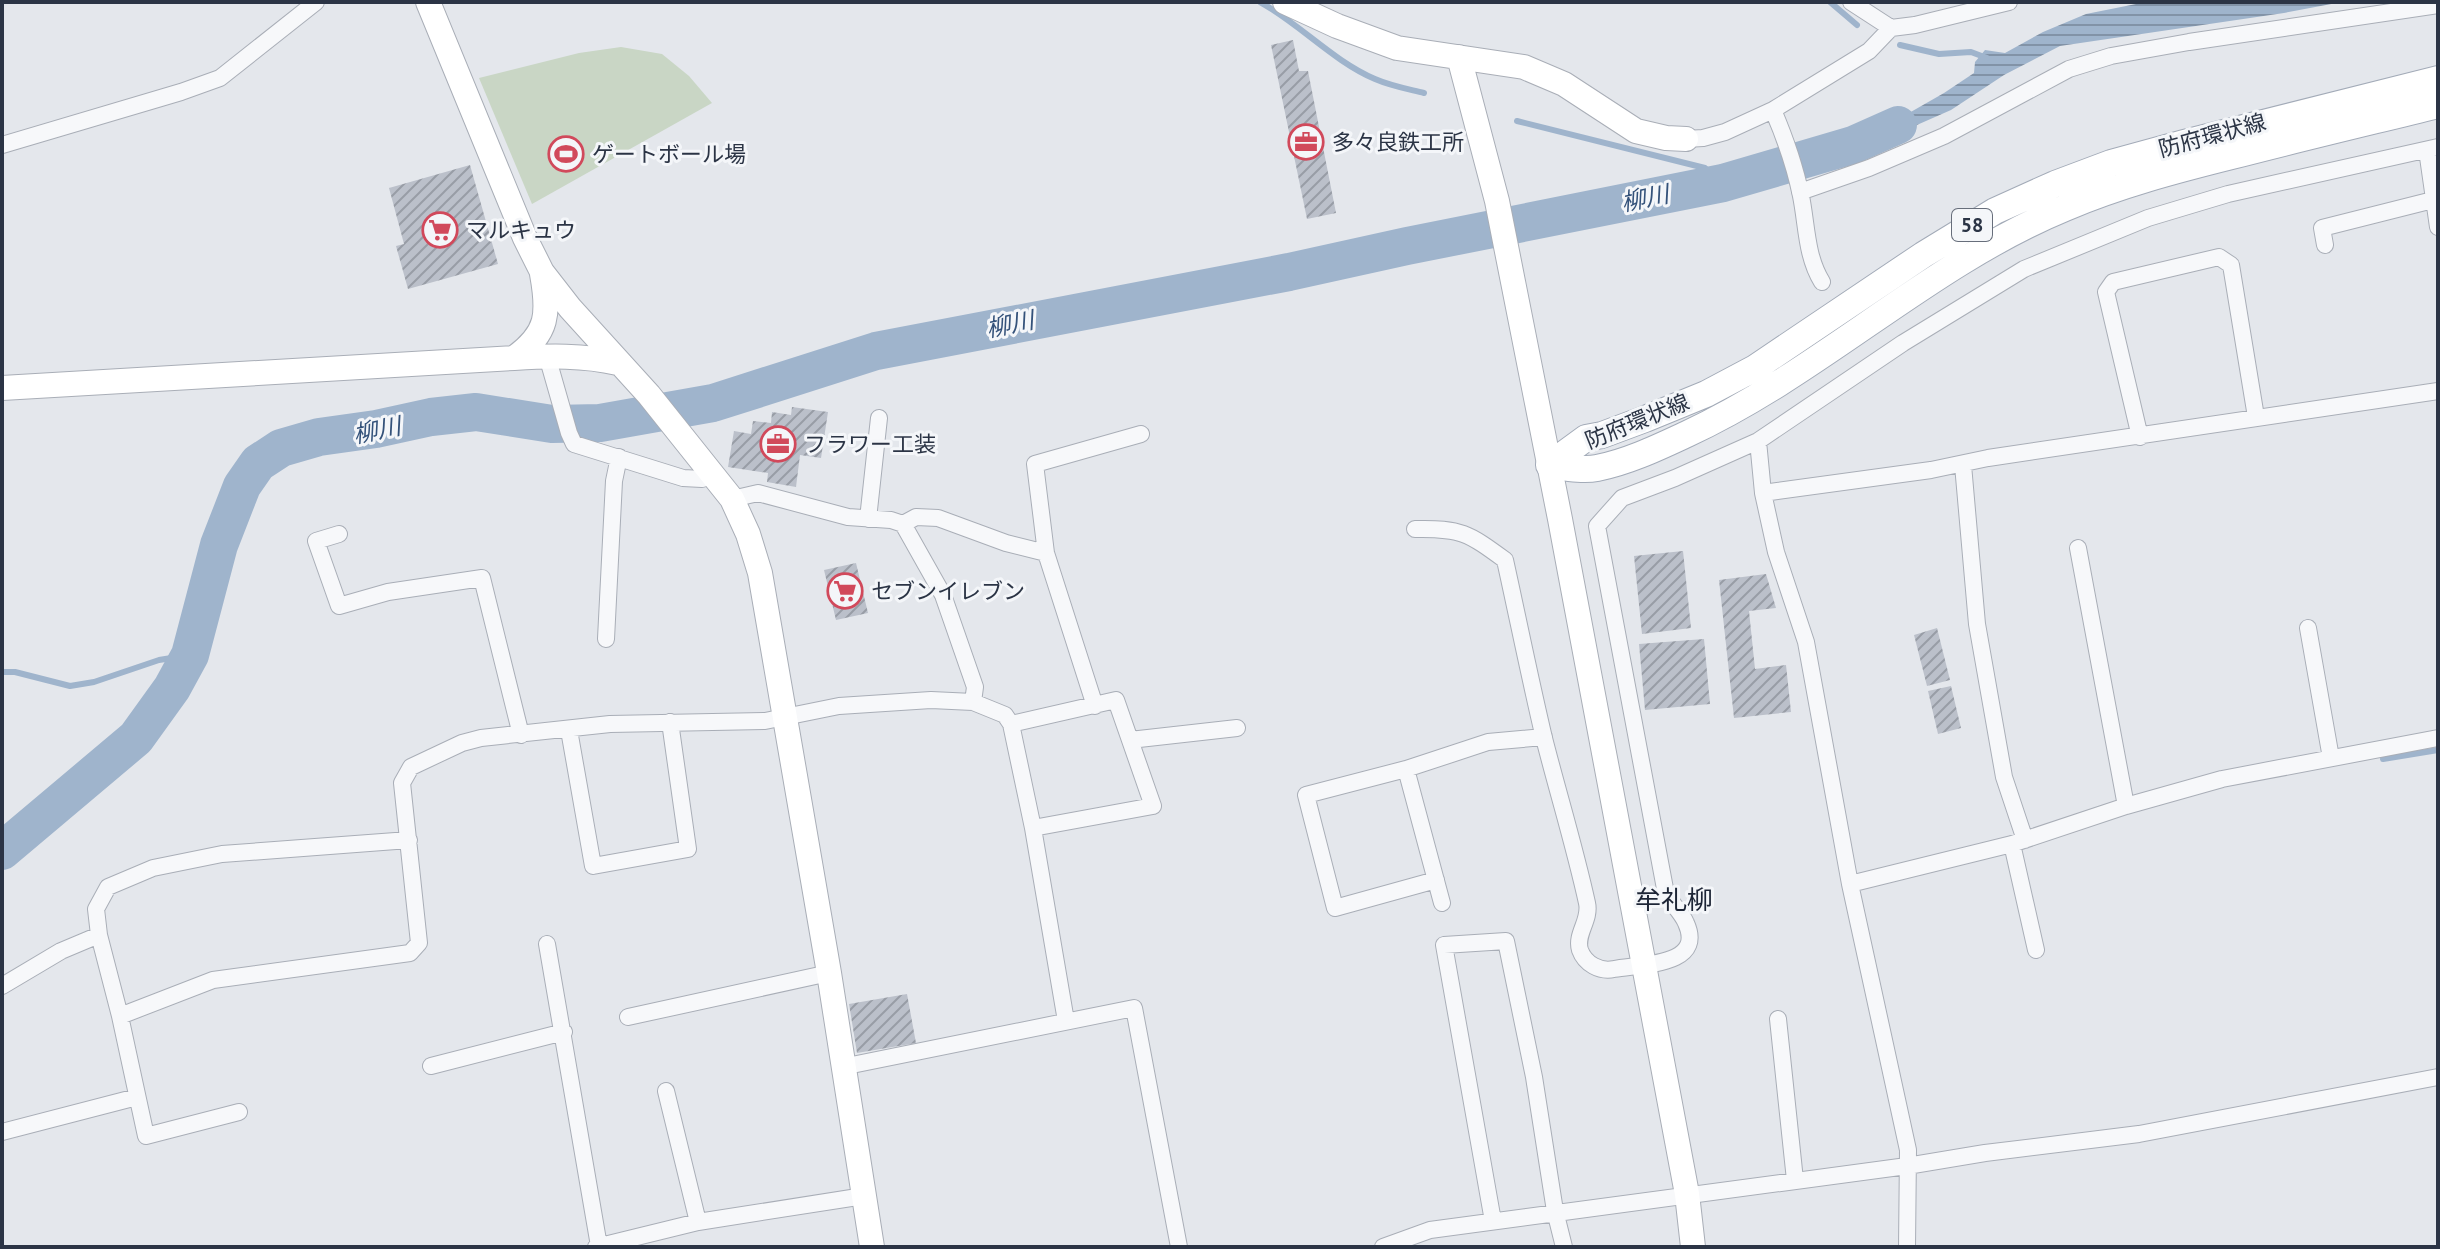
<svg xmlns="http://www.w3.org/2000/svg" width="2440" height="1249" viewBox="0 0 2440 1249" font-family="'PT Sans','Noto Sans JP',sans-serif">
<defs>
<pattern id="water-rules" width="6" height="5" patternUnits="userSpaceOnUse" patternTransform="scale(2)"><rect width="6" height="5" fill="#9fb4cc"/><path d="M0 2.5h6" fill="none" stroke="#8293a7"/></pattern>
<pattern id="building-hatch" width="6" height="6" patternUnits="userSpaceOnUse" patternTransform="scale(2)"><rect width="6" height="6" fill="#bbc0ca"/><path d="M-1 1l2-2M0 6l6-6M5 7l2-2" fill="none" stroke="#989da6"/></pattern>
</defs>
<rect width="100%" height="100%" fill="#e4e7ec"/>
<!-- garden -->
<path fill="#c9d6c5" d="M621 47 662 54 689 76 712 103 532 204 479 78 579 53Z"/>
<!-- water -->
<path fill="url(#water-rules)" d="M2146 2H2342L2284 13 2060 46 2004 75 1951 110 1885 139 1853 145 1944 93 1974 73 1975 62 1985 50 2005 53 2043 32 2086 14Z"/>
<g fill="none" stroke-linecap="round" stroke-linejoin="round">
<!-- stream -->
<path stroke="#9fb4cc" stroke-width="6" d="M1260 2C1300 24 1333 61 1375 79 1391 86 1408 89 1424 93
M1830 2 1857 25
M1900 45 1939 54 1971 52 1987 58
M1517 121 1705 168 1723 183
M2 672H15L70 686 94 682 159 660 190 655
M2383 759 2438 750"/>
<!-- river -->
<path stroke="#9fb4cc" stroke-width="38" d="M2 851 136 738 172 688 190 655 219 545 242 486 258 463 281 448 319 437 376 429 431 417 476 412 552 424 600 423 713 403 876 351 1289 272 1407 246 1723 183 1853 145 1898 125"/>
</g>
<!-- building -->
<path fill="url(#building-hatch)" d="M1293 40 1299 71H1308L1336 213 1307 219 1271 45Z
M470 165 498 264 408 289 396 246 404 244 389 188Z
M792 407 828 412 821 458 800 455 796 487 767 482 768 473 728 467 734 431 751 434 753 421 771 423 772 412 791 415Z
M1683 551 1691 628 1642 634 1634 556Z
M856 563 868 613 836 620 824 570Z
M1766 574 1776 608 1749 611 1755 669 1786 665 1791 712 1734 718 1719 580Z
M1937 628 1950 680 1927 686 1914 635Z
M1704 639 1710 704 1645 710 1639 644Z
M1951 686 1961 728 1938 734 1928 691Z
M907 994 916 1043 857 1053 849 1004Z"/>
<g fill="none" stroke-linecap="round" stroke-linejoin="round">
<defs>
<path id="street" d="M1851 2 1891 28 1915 25 2009 2
M1773 110C1785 138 1795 166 1801 196 1807 226 1806 256 1822 282
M1686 139 1703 138 1725 132 1773 110 1869 51 1891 28
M2 145 181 92 220 78 316 2
M2427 150 2438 227
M1800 192 1869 168 1944 136 2069 69 2111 56 2189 42 2438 5
M2325 245 2322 228 2433 200
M547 356 569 433 574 444 683 478 702 479 712 476
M2140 437 2106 292 2113 282 2219 257 2231 265 2256 417
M1758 441 1763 493 1776 552 1806 642 1850 884 1908 1150 1907 1247
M1963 465 1977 624 2004 777 2025 840
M1763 493 1931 470 1988 458 2438 391
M732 499 758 493 848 517 891 520 903 524 943 595 975 687 973 702
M868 519 879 418
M903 524 916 517 938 518 1006 543 1046 553 1095 706
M1415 529C1461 528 1468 533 1505 560 1518 619 1530 679 1544 738 1558 793 1575 848 1587 903 1591 920 1575 934 1580 950 1585 964 1600 972 1614 969 1638 964 1706 967 1686 923 1682 913 1672 904 1666 894L1597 526 1622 498 1675 478 1758 441 1903 343 2024 269 2148 218 2228 194 2438 147
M339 534 316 541 339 606 388 592 482 578 521 735
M2078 548 2126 806
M1046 553 1035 464 1141 434
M2308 628 2331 758
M606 639 614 481 619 457
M1011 724 1033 828 1066 1021
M569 730 593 866 688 849 670 722
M1130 740 1237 728
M1406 769 1306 795 1335 908 1436 880
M2012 844 2036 950
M1850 884 2012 844 2126 806 2222 779 2438 738
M1442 903 1406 769 1488 742 1544 737
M547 944 599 1246
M2 986 61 951 99 935
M120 1016 213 980 410 953 419 943 402 783 411 767 462 743 481 738 610 724 765 721 839 706 931 700 973 702 1005 715 1011 724 1116 700 1153 806 1033 828
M628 1017 829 973
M1778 1019 1795 1180
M431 1066 564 1032
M842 1067 1134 1008 1179 1247
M666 1091 698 1222
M239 1112 146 1136 120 1016 99 935 96 909 108 887 153 868 222 854 409 840
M2 1132 137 1097
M1493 1221 1444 945 1506 941 1534 1077 1555 1211 1564 1247
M596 1247 698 1222 864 1196
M1383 1247 1430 1230 1907 1166 1985 1153 2139 1134 2438 1077"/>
<path id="secondary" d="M428 2 525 238 542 272 570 308 649 395 732 499 748 534 760 573 829 973 872 1247
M1285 2 1337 26 1397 48 1524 67 1564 84 1636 131 1666 138 1686 139
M1459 57 1497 201 1560 519 1687 1194 1693 1247
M542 274C549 313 549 333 514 358 549 356 583 355 618 363
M2 388 514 358"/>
<path id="primary" d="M1549 465 1586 438 1602 435 1645 419 1706 394 1755 368 1923 255 1995 211 2055 184 2111 163 2184 143 2438 79
M1549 465C1564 467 1582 471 1597 468 1628 462 1659 447 1687 434 1821 372 1929 264 2065 208 2119 185 2176 170 2232 156 2301 138 2369 122 2438 105"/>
</defs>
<!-- street casing -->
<use href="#street" stroke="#a9aeb7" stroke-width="18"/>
<!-- secondary casing -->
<use href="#secondary" stroke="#a9aeb7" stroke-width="26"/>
<!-- primary casing -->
<use href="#primary" stroke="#a3abb8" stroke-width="28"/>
<!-- street -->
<use href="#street" stroke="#f7f8fa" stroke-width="16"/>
<!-- secondary -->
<use href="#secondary" stroke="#fff" stroke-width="24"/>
<!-- primary -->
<use href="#primary" stroke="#fff" stroke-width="26"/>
</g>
<!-- icons -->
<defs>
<symbol id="office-ring" viewBox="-11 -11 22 22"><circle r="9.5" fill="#f4f6f9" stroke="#d1495b" stroke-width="1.5"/><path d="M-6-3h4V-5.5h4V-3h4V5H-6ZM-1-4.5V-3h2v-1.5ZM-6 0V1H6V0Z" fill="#d1495b"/></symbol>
<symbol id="stadium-ring" viewBox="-11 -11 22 22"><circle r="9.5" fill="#f4f6f9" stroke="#d1495b" stroke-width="1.5"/><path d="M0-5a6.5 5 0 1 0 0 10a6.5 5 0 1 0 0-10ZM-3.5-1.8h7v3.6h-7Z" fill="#d1495b"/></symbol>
<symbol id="supermarket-ring" viewBox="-11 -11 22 22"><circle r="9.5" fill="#f4f6f9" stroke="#d1495b" stroke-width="1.5"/><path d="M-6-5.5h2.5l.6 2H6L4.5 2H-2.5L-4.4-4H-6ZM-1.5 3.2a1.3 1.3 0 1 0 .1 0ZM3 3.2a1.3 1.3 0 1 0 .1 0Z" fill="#d1495b"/></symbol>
</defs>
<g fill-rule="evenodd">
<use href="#office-ring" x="1286" y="122" width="40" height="40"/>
<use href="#stadium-ring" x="546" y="134" width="40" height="40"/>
<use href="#supermarket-ring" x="420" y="210" width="40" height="40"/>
<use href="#office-ring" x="758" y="424" width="40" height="40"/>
<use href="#supermarket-ring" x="825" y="571" width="40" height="40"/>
</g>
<g text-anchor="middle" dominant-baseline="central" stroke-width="6" stroke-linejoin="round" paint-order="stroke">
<!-- shield labels -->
<rect fill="#f4f6f9" stroke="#676e7b" stroke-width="2" x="1952" y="209" width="40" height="32" rx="6"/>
<g font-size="20" font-weight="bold" fill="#2b3445">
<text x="1972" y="225">58</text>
</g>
<!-- street labels -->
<g font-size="22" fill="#2b3445" stroke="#f4f6f9">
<text transform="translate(2212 135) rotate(-15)">防府環状線</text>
<text transform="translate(1637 421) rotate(-22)">防府環状線</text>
</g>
<!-- poi labels -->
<g font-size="22" fill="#2b3445" stroke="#f4f6f9" text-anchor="start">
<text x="1332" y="142">多々良鉄工所</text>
<text x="592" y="154">ゲートボール場</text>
<text x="466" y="230">マルキュウ</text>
<text x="804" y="444">フラワー工装</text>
<text x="871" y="591">セブンイレブン</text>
</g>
<!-- water labels -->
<g font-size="24" font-style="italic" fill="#34527a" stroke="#f4f6f9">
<text transform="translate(1645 198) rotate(-11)">柳川</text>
<text transform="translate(1010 324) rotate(-11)">柳川</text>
<text transform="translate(377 430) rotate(-11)">柳川</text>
</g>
<!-- quarter labels -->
<g font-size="26" fill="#1d2536" stroke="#f4f6f9">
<text x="1674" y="899">牟礼柳</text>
</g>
</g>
<!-- border -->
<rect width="2440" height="1249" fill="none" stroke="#2b3445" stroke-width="8"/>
</svg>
